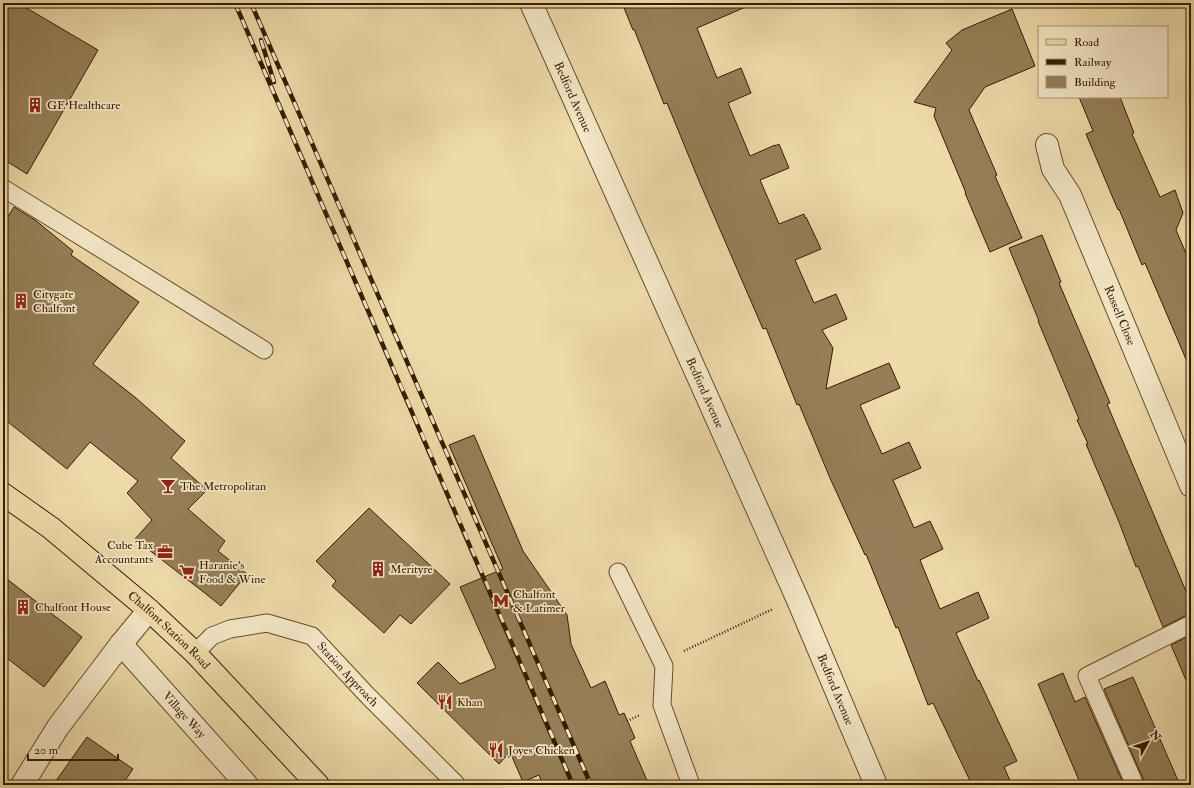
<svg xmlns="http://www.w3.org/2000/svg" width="1194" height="788" viewBox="0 0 1194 788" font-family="'IM FELL Double Pica',serif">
<rect width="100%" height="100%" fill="#eedaa9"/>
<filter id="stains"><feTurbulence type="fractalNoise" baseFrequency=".005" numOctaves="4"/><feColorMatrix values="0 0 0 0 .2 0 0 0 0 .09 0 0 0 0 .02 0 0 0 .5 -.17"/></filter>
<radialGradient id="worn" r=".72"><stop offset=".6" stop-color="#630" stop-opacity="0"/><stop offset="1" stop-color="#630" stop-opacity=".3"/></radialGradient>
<!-- building -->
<path fill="#967f58" stroke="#361c00" d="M3 3H18L98 50 27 174 3 159Z
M622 3H755L697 28 717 78 741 68 751 93 728 103 750 156 775 145V146L779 144 789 168 760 180 779 224 804 214 805 218 806 217 821 249 795 260 814 303 836 294 847 319 822 330 833 348 826 389 889 363 900 388 860 405 882 454 909 442 921 468 893 480 914 528 930 521 943 549 920 560 940 609 978 592 989 618 956 633 978 681 979 680 1017 761 1004 767 1012 785H972L933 703 928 705 898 627 896 628 866 554 865 555 830 478 799 404 797 405 766 328 763 329 699 181 667 103 664 104 634 29 633 30Z
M1012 9 1035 66 985 87 969 110 997 175 995 176 1022 238 990 252 965 193H966L934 116 936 108 914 102 952 50 946 43 962 30Z
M1079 97H1120L1134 133 1132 134 1160 197 1175 190 1183 213 1176 230 1191 265V371L1145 263 1142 265 1119 209 1118 210 1086 134 1093 131Z
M14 207 35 220 73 251 71 255 139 302 93 364 136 398 185 441 171 458 207 490 188 509 225 541 218 551 247 574 221 606 206 594 135 539 152 520 127 493 138 481 90 442 67 469 3 418V224Z
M1042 235 1061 282 1059 283 1110 403 1107 404 1191 603V614L1187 615 1163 627 1138 566 1136 567 1119 522 1086 444H1088L1077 420 1079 419 1038 321H1039L1009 248Z
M474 435 523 551 567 615 571 644 591 688 605 681 619 715 624 713 635 738 630 741 649 785H543L539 775 523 782 510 752 499 764 417 683 438 662 460 684 496 668 460 587 503 569 449 445Z
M369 508 450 584 411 624 400 615 384 633 332 586 336 581 316 561Z
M3 576 82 637 44 687 3 655Z
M1191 635V692L1171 645Z
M1063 673 1075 702 1085 697 1124 785H1081L1038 684Z
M1133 677 1180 785H1145L1144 781 1104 689Z
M87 737 133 769 122 785H53Z"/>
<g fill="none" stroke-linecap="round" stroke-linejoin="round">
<defs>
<g id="service">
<path d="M3 188 264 350"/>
<path d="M618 572 664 666 662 705 691 785"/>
<path id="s1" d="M195 653 212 636 230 629 267 623 312 636 368 696 457 785"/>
<path d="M1135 785 1087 676 1191 624"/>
</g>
<g id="minor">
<path id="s2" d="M531 3 797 598 876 785"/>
<path id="s3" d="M1047 145 1053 169 1070 195 1191 486"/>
<path id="s4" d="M121 644 247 785"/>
<path d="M22 785 58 727 121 644 149 610"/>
</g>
<g id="primary">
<path id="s5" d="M3 494 51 528 149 610 195 653 318 785"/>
</g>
</defs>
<!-- service casing -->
<use href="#service" stroke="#644c2a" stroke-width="19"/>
<!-- minor casing -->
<use href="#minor" stroke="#644c2a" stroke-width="24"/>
<!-- primary casing -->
<use href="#primary" stroke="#361c00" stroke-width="24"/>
<!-- path -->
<path stroke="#361c00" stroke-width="2.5" stroke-dasharray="1 2" stroke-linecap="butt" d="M684 651 773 609
M627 721 640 715
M538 785 542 782"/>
<!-- service -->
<use href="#service" stroke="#f4e7c7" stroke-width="17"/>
<!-- minor -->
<use href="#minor" stroke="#f4e7c7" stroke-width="22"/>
<!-- primary -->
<use href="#primary" stroke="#eedaa9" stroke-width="22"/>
<defs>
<path id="rail" d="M235 3C347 264 462 524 573 785
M251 3 591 785
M261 40 274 82"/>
</defs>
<!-- rail casing -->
<use href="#rail" stroke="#361c00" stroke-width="4.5"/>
<!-- rail -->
<use href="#rail" stroke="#f4e7c7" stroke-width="3" stroke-dasharray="9" stroke-linecap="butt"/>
</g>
<!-- icons -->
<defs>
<symbol id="building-bare" viewBox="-9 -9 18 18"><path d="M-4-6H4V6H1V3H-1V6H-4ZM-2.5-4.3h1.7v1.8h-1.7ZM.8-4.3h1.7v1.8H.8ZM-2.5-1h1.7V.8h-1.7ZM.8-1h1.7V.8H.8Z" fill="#8f2418" stroke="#f4e7c7" stroke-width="2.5" paint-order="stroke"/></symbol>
<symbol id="bar-bare" viewBox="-9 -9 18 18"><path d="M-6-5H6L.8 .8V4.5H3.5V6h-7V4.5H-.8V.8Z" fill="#8f2418" stroke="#f4e7c7" stroke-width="2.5" paint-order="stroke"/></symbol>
<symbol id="office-bare" viewBox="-9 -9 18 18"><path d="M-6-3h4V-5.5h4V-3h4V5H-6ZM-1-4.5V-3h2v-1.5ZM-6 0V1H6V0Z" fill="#8f2418" stroke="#f4e7c7" stroke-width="2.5" paint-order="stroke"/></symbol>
<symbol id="supermarket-bare" viewBox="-9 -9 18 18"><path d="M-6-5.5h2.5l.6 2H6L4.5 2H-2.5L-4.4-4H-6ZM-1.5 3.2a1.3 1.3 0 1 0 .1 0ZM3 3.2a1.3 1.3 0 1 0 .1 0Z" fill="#8f2418" stroke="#f4e7c7" stroke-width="2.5" paint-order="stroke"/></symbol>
<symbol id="metro-bare" viewBox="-9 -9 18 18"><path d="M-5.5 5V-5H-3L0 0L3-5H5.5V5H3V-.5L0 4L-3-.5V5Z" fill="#8f2418" stroke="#f4e7c7" stroke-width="2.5" paint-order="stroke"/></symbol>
<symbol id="restaurant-bare" viewBox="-9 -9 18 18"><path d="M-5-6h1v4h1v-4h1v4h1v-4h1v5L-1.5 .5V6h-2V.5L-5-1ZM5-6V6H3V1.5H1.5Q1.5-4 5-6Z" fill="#8f2418" stroke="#f4e7c7" stroke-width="2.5" paint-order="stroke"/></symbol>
</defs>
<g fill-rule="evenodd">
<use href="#building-bare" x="24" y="94" width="22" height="22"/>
<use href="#building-bare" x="10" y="290" width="22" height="22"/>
<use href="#bar-bare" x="157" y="475" width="22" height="22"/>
<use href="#office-bare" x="154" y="541" width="22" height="22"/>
<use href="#building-bare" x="367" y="558" width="22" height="22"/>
<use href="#supermarket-bare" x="176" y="561" width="22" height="22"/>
<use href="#metro-bare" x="490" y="590" width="22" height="22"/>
<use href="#building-bare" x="12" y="596" width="22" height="22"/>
<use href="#restaurant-bare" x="434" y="691" width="22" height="22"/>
<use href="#restaurant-bare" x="485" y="739" width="22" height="22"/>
</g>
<g text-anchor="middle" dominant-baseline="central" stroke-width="3.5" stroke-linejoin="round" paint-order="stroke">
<!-- street labels -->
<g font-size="12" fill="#361c00" stroke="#f4e7c7">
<text stroke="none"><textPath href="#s2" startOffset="103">Bedford Avenue</textPath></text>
<text stroke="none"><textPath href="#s3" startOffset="186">Russell Close</textPath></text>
<text stroke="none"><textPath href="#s2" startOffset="427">Bedford Avenue</textPath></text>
<text stroke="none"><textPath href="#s5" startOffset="215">Chalfont Station Road</textPath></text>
<text stroke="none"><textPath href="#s1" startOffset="180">Station Approach</textPath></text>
<text stroke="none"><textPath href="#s2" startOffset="751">Bedford Avenue</textPath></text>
<text stroke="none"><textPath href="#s4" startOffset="95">Village Way</textPath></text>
</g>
<!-- poi labels -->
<g font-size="12" fill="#361c00" stroke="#f4e7c7" text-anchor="start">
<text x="47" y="105">GE Healthcare</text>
<text x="33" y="294">Citygate<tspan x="33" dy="14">Chalfont</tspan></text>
<text x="180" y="486">The Metropolitan</text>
<text x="153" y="545" text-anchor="end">Cube Tax<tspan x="153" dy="14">Accountants</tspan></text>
<text x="199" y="565">Haranie's<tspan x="199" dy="14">Food &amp; Wine</tspan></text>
<text x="390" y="569">Merityre</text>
<text x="513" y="594">Chalfont<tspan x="513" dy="14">&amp; Latimer</tspan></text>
<text x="35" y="607">Chalfont House</text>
<text x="457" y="702">Khan</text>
<text x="508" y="750">Joyes Chicken</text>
</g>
</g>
<!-- margin -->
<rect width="1194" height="788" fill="none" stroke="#eedaa9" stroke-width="16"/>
<rect x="4" y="4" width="1186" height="780" fill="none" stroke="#361c00" stroke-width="2"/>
<rect x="8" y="8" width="1178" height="772" fill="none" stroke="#361c00"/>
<!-- legend -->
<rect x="1038" y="26" width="130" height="72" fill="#f4e7c7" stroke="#a89677"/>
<rect x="1046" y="39" width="20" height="6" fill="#eedaa9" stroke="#a89677"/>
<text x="1074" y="46" font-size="12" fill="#361c00">Road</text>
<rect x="1046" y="59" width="20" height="6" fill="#361c00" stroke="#a89677"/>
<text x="1074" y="66" font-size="12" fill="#361c00">Railway</text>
<rect x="1046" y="76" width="20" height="12" fill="#967f58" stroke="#a89677"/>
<text x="1074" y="86" font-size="12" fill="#361c00">Building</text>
<!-- north arrow -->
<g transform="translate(1148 742) rotate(50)" stroke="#f4e7c7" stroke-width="3" paint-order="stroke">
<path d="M0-3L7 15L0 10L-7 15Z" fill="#361c00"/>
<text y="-6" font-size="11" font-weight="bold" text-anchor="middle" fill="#361c00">N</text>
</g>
<!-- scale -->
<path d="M28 754v6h90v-6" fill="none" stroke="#361c00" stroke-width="2"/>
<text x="34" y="754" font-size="12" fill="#361c00" stroke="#f4e7c7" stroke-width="3" paint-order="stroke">20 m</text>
<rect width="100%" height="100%" filter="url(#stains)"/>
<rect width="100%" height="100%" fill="url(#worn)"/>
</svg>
